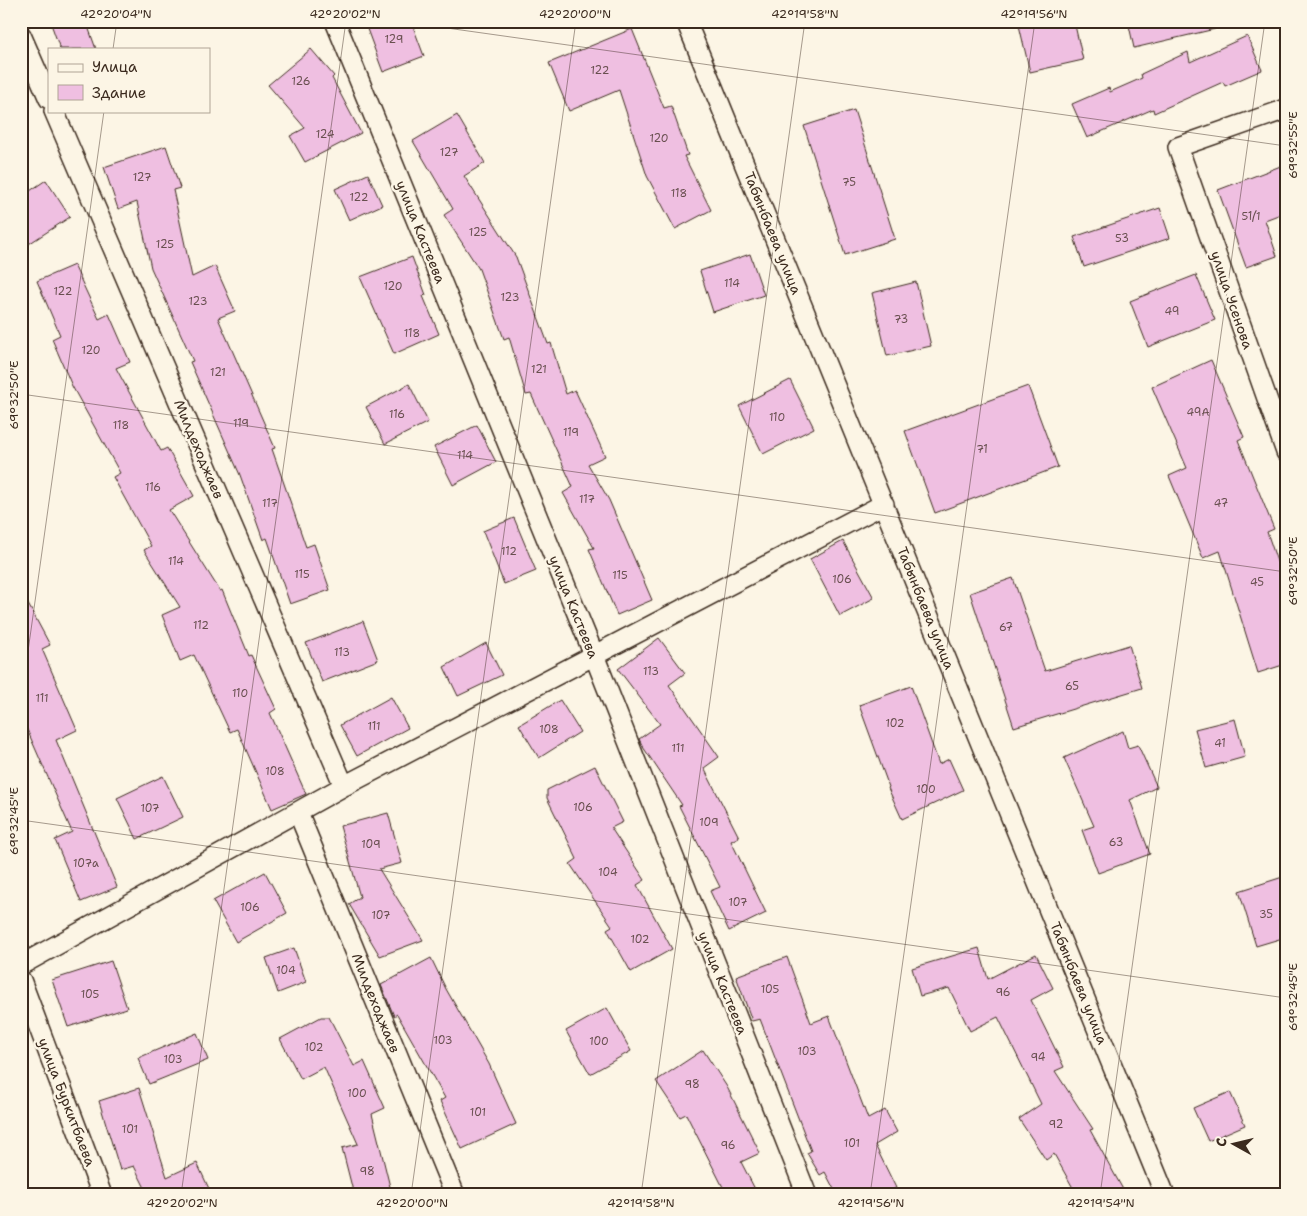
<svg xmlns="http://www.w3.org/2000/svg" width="1307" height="1216" viewBox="0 0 1307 1216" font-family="'Shantell Sans',sans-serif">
<rect width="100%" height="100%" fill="#fcf5e5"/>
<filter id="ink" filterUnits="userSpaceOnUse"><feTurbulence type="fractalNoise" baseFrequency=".02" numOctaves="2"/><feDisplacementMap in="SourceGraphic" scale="10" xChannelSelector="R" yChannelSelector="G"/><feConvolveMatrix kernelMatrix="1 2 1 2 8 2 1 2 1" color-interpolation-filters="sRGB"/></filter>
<g filter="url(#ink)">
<!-- building -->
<path fill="#efbfe1" stroke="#3b2a1e" d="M50 21H86L96 49H60Z
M364 21H411L424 56 383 72Z
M1018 21H1074L1083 60 1030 72Z
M1128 21H1214L1215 29 1134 48Z
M632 29 664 108 671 106 688 155 684 156 711 210 675 229 647 176 619 90 569 111 549 63Z
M1247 36 1262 70 1225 86 1223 82 1154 113 1153 109 1087 138 1072 104 1109 88 1110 92 1142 78 1141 74 1188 52 1190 62Z
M311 49 334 76 332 78 361 133 305 162 290 136 305 128 268 85Z
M854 110 895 239 845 255 804 126Z
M457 115 485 163 464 176 516 257 548 344 551 343 566 394 575 390 605 456 588 464 609 500 652 600 617 615 589 549 594 548 563 493 573 487 531 394 526 395 509 337 504 339 479 269 444 215 453 209 413 141Z
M166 146 180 188 173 190 192 277 215 266 235 311 218 318 275 448 272 449 306 547 314 544 330 590 290 604 267 538 263 540 240 475 190 362 193 361 151 268 137 202 118 209 104 167Z
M1286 164V212L1265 220 1277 256 1246 267 1218 190Z
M368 174 382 205 349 220 335 189Z
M46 180 70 217 21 249V197Z
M1160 208 1170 238 1084 267 1074 237Z
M750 254 764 295 713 312 700 271Z
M412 257 426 295 423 296 439 334 394 354 360 277Z
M74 265 99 319 109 314 130 362 116 368 161 451 167 448 194 496 169 510 220 591 222 590 249 656 251 655 276 709 270 713 306 794 272 809 237 729 230 732 194 655 180 661 162 615 180 607 144 550 151 546 113 477 120 473 72 386 52 339 60 335 37 281Z
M1196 275 1215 320 1148 347 1130 301Z
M916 282 931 346 887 356 872 293Z
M1211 360 1244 437 1238 440 1274 529 1267 532 1286 588V664L1258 673 1220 551 1203 558 1169 476 1187 468 1152 387Z
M790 380 814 428 763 454 739 406Z
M409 384 428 422 385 444 366 407Z
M1028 386 1058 467 935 513 905 431Z
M477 425 496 462 453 485 434 447Z
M514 518 536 571 504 584 483 531Z
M843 541 874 598 840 616 810 559Z
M1013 578 1045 671 1129 645 1142 688 1014 727 970 593Z
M21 591 50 645 42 649 77 730 56 740 117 887 81 902 55 840 72 832 21 716Z
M363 621 378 660 322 682 306 643Z
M659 638 685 673 669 685 719 757 704 768 739 837 731 841 766 913 729 931 710 891 720 887 679 806 682 805 643 747 639 739 660 724 618 669Z
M486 643 502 675 458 696 444 667Z
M911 686 939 764 949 759 963 790 902 819 888 788 889 787 859 705Z
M391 697 408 728 357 756 340 725Z
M560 700 580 732 539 758 519 725Z
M1235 719 1245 757 1206 768 1195 729Z
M1123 731 1128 748 1138 745 1157 787 1130 800 1150 854 1098 873 1082 830 1094 826 1064 758Z
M595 766 623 822 611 828 645 880 637 885 672 949 631 972 607 929 612 926 570 864 577 859 547 798V790Z
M163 776 183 817 137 839 117 798Z
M388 813 402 863 379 869 423 940 380 956 349 904 360 897 340 826Z
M265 872 287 913 236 942 213 901Z
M1286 876V937L1256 946 1239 891Z
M294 948 306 982 278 993 266 958Z
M979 948 988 979 1036 954 1053 988 1031 1000 1064 1067 1055 1071 1093 1129 1090 1130 1126 1195H1077L1054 1154 1046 1160 1019 1119 1041 1104 998 1017 970 1031 949 988 920 996 912 968Z
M787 957 811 1023 829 1016 868 1119 885 1110 897 1132 875 1145 896 1188 882 1195H837L825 1172 820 1175 807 1153 811 1151 760 1019 752 1021 736 976Z
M431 958 446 989 489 1064 516 1124 462 1149 440 1101 445 1098 397 1014 394 1016 381 985Z
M111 961 127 1008 68 1027 52 980Z
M607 1008 631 1051 590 1074 566 1031Z
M321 1017H329L354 1066 364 1061 385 1108 372 1114 392 1195H354L342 1148 358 1144 324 1067 301 1079 280 1039Z
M197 1033 208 1060 149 1084 138 1058Z
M703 1050 727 1087 760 1153 741 1162 758 1195H727L686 1114 680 1117 656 1081Z
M139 1088 167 1177 197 1163 212 1195H130L145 1188 134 1166 120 1170 99 1101Z
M1230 1092 1245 1125 1208 1141 1193 1108Z"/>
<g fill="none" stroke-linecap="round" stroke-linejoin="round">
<defs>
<path id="street" d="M335 21 594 655 807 1195
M686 21 1165 1195
M21 35 49 99
M1286 109 1178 147 1286 452
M54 111 344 786
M298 812 455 1195
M21 965 344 786 884 504
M21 980 102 1195"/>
</defs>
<!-- street casing -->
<use href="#street" stroke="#3b2a1e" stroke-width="22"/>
<!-- street -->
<use href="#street" stroke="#fcf5e5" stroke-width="19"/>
</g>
</g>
<!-- ticks -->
<path fill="none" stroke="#3b2a1e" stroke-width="1" stroke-opacity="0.45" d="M397 21 1286 146M113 49 117 21M21 394 1286 572M21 701 104 111M21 820 1286 998M181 1195 346 21M411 1195 576 21M641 1195 805 21M870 1195 1035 21M1100 1195 1265 21"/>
<g text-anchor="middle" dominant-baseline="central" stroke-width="5" stroke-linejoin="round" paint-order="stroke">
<!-- number labels -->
<g font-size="11" fill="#684f4f">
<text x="394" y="39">129</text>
<text x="600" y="70">122</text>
<text x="301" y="81">126</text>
<text x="325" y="134">124</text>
<text x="659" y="138">120</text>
<text x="449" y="152">127</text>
<text x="142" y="177">127</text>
<text x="849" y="182">75</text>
<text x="679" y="193">118</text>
<text x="359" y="197">122</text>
<text x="1251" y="216">51/1</text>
<text x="478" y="232">125</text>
<text x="1122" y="238">53</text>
<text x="165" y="244">125</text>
<text x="732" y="283">114</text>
<text x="393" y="286">120</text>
<text x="63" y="291">122</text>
<text x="510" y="297">123</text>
<text x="198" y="301">123</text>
<text x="1172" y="311">49</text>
<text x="901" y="319">73</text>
<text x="412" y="333">118</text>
<text x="91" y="350">120</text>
<text x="539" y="369">121</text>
<text x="218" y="372">121</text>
<text x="1198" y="412">49А</text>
<text x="397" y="414">116</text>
<text x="777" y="417">110</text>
<text x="241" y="423">119</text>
<text x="121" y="425">118</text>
<text x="571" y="432">119</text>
<text x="982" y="449">71</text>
<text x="465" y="455">114</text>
<text x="153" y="487">116</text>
<text x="587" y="499">117</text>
<text x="270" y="503">117</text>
<text x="1221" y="503">47</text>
<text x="509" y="551">112</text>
<text x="176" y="561">114</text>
<text x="302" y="574">115</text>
<text x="620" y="575">115</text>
<text x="842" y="579">106</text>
<text x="1257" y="582">45</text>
<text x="201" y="625">112</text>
<text x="1006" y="627">67</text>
<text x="342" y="652">113</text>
<text x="651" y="671">113</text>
<text x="1072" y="686">65</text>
<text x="240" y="693">110</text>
<text x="42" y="698">111</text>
<text x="895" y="723">102</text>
<text x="374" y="726">111</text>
<text x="549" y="729">108</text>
<text x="1220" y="743">41</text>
<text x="678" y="748">111</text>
<text x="275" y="771">108</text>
<text x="926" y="789">100</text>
<text x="583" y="807">106</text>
<text x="150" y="808">107</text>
<text x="709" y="822">109</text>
<text x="1116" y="842">63</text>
<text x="371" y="844">109</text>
<text x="86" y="863">107а</text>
<text x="608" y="872">104</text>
<text x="738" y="902">107</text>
<text x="250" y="907">106</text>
<text x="1266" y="914">35</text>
<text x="381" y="915">107</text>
<text x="640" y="939">102</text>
<text x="286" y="970">104</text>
<text x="770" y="989">105</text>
<text x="1003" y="992">96</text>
<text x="90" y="994">105</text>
<text x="443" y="1040">103</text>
<text x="599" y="1041">100</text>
<text x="314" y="1047">102</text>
<text x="807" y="1051">103</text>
<text x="1038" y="1057">94</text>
<text x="173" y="1059">103</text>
<text x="692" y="1084">98</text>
<text x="357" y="1093">100</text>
<text x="478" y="1112">101</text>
<text x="1056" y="1124">92</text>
<text x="130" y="1129">101</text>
<text x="852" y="1143">101</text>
<text x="728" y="1145">96</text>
<text x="367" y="1171">98</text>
</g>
<!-- street labels -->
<g font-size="14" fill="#3b2a1e" stroke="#fcf5e5">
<text transform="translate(421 232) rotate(68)">улица Кастеева</text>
<text transform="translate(773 233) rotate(68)">Табынбаева улица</text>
<text transform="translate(1232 300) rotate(71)">улица Усенова</text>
<text transform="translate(199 449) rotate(67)">Милдеходжаев</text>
<text transform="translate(574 607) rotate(68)">улица Кастеева</text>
<text transform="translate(926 608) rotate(68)">Табынбаева улица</text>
<text transform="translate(723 983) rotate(68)">улица Кастеева</text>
<text transform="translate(1079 983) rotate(68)">Табынбаева улица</text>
<text transform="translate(376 1003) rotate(68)">Милдеходжаев</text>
<text transform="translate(67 1102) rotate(69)">улица Буркитбаева</text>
</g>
</g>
<!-- margin -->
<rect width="1307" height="1216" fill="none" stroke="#fcf5e5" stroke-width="55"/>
<!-- legend -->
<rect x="48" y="48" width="162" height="65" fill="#fcf5e5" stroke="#afa495"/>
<rect x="58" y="64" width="25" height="8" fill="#fcf5e5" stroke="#afa495"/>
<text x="92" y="72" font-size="15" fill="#3b2a1e">Улица</text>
<rect x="58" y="85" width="25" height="15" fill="#efbfe1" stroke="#afa495"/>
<text x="92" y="98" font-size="15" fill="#3b2a1e">Здание</text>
<!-- north arrow -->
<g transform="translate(1234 1144) rotate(278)" stroke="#fcf5e5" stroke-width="4" paint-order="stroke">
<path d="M0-4L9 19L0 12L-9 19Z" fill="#3b2a1e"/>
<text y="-8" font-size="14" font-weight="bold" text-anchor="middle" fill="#3b2a1e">С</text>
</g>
<rect x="28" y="28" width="1252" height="1160" fill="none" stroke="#3b2a1e" stroke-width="2"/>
<g font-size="12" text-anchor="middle" fill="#3b2a1e">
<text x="116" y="18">42°20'04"N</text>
<text x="345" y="18">42°20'02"N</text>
<text x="575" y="18">42°20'00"N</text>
<text x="805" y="18">42°19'58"N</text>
<text x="1034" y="18">42°19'56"N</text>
<text transform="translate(1293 145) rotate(-90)" y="4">69°32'55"E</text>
<text transform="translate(14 395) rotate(-90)" y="4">69°32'50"E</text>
<text transform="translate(1293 571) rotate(-90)" y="4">69°32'50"E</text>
<text transform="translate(14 821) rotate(-90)" y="4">69°32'45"E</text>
<text transform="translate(1293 997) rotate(-90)" y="4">69°32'45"E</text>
<text x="182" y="1207">42°20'02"N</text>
<text x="412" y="1207">42°20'00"N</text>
<text x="641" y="1207">42°19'58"N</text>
<text x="871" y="1207">42°19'56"N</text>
<text x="1101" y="1207">42°19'54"N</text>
</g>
</svg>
